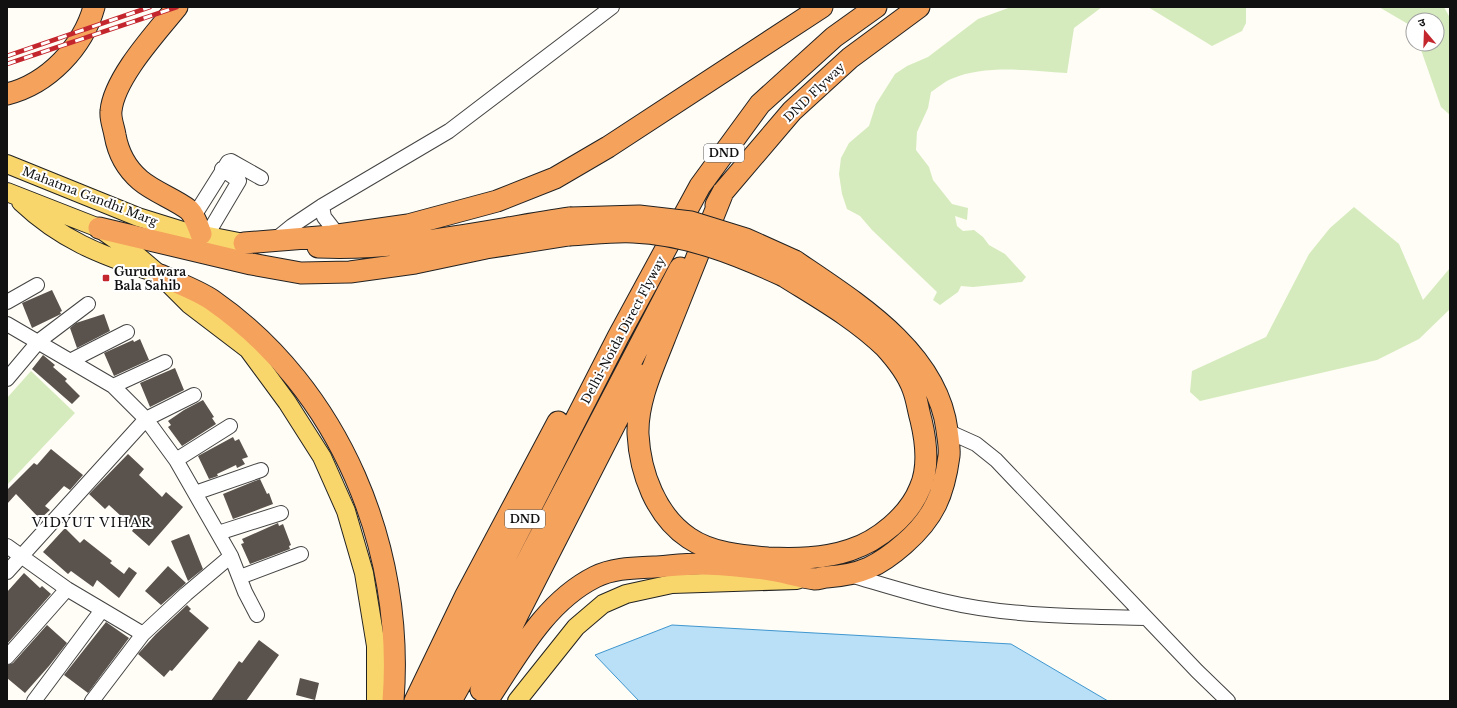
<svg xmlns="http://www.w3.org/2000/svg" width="1457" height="708" viewBox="0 0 1457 708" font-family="'Libre Baskerville','Noto Sans Devanagari',serif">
<rect width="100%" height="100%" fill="#fffdf5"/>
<!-- green -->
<path fill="#d5ebbd" d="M1011 7H1102L1074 28 1067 73C1030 71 987 64 951 79 944 82 937 88 931 92L928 108 917 132 916 150 929 167 933 180 952 204 968 208 967 220 955 216 957 226 963 231 974 230 983 237 989 245 1005 254 1026 277 1022 282 973 287 961 286 958 292 940 305 933 300 937 292 872 230 860 216 847 209 842 194 839 174 841 158 849 143 869 126 876 104 895 74 907 66 928 57 978 19Z
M1148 7H1246V23L1242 31 1212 46Z
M1379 7H1444L1450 18V115L1441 107 1419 44H1437V20H1413V27Z
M1354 207 1399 244 1423 300 1450 268V309L1419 339 1377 360 1200 401 1190 392 1192 371 1266 337 1309 254 1330 228Z
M31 371 75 413 7 485V398Z"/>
<!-- water -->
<path fill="#b9e0f7" stroke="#3f96cf" d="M672 625 1011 644 1108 701H639L595 655Z"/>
<!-- building -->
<path fill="#5a524d" d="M52 290 62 311 60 312 61 314 32 328 22 303Z
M104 314 110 331 77 348 70 328 76 323Z
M140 339 149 360 114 376 104 353 133 340 134 342Z
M43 355 55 365 53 367 67 379 65 381 80 396 72 404 32 369Z
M175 368 184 390 150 407 140 383Z
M203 400 214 417 212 418 216 424 182 446 168 427 171 425 168 421 184 410Z
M233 437 235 441 239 439 248 457 242 459 245 464 237 468 236 465 217 474 218 476 209 479 198 456Z
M51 449 83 475 70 490 64 486 45 506 50 510 40 519 16 494 7 504V490L34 463 37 465Z
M128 454 144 469 139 475 162 497 166 492 183 507 149 546 132 531 134 528 109 505 105 509 89 494Z
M260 479 267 494 269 493 273 504 233 519 223 494Z
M278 523 279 526 283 524 291 545 289 546 290 549 250 564 241 544 244 543 242 539Z
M65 528 80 543 84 539 112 561 110 563 124 574 129 567 137 573 119 598 97 580 93 587 71 571 68 574 43 552Z
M189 534 203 569 188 581 171 541Z
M168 566 186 583 161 605 145 591Z
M24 573 40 588 42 586 51 594 7 644V592Z
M187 605 191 609 189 611 209 628 172 671 170 670 164 677 138 654 156 634Z
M106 622 129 638 88 693 64 675Z
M47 625 67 643 49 666 25 693 7 678V665L13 663Z
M259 640 279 655 246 701H211L239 661 242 663Z
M300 678 319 683 315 700 296 695Z"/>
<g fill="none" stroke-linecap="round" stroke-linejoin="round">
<defs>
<path id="minor" d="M322 206 324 217 338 235
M194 216 228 162 231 161 261 178
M207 235 239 181 222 169
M276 239 292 226 322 206 449 131 612 7
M7 302 37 285
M7 324 113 386 146 419 176 460 231 556 245 592 257 615
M70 361 127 332
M7 379 39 341 88 304
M113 386 165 362
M947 431 976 444 996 460 1197 671 1228 701
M176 460 230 426
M195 493 261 470
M218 533 281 513
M7 546 67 589 143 634
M7 572 146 419 194 395
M850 575C881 584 912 594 943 601 1009 617 1079 616 1146 618
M240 577 301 554
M7 657 67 589
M34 701 102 610
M92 701 143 634 186 594 231 556"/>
<path id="major" d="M7 164 138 217 183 231 244 243
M7 192 99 228 133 252 160 275 189 304 248 349 287 402 322 457 346 511 364 573 376 646V701
M21 202C60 239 100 255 150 271
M517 701 576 627 603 604 626 594 672 584 797 580"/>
<path id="highway" d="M177 7C156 33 114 78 111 111 110 119 114 128 115 135 118 152 126 168 140 180 154 192 175 199 189 210 195 216 198 226 201 234
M7 94C48 84 83 47 94 7
M723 192C703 241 684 289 665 337 653 368 637 401 638 434 640 473 656 516 689 538 711 553 741 556 768 558 795 559 823 559 850 550 878 541 909 516 920 488 929 468 926 441 921 420 918 410 917 399 913 389 908 375 895 358 885 347 855 318 819 298 784 276
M716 205 723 192 792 111 850 58 919 7
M99 228 251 264 301 273 350 272 415 263 486 248 569 235
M244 243 331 236 408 225 497 201 555 178 608 147 822 7
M318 247C403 251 487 230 570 218
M160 275C177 283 197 290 212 300 340 389 405 548 393 701
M481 690 518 614 640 375
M415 701 465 597 558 422
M432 701 618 337 700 186 760 104 834 37 876 7
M451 701 501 611 680 268
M487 701C517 656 545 602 595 577 613 568 634 568 654 567 669 566 685 564 701 564 722 564 743 567 764 569 782 571 798 577 815 579 819 579 823 577 827 577 860 575 879 566 904 544 934 518 944 494 949 456 950 447 948 439 947 430 937 351 855 302 795 261"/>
</defs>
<!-- minor casing -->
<use href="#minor" stroke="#444" stroke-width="16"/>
<!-- major casing -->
<use href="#major" stroke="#222" stroke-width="20"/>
<!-- highway casing -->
<use href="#highway" stroke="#222" stroke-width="23"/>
<!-- minor -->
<use href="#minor" stroke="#fff" stroke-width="14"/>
<!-- major -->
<use href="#major" stroke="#f9d66b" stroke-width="18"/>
<!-- highway -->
<use href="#highway" stroke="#f5a25d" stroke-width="21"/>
<defs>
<path id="rail" d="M7 56 150 7
M7 64 177 7"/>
</defs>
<!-- rail casing -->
<use href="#rail" stroke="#c4262e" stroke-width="4.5"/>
<!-- rail -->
<use href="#rail" stroke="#fff" stroke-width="3" stroke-dasharray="9" stroke-linecap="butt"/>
<defs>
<path id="highway-bridge" d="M570 218 639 216 691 222 746 239 795 261
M569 235C590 234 612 231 633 232 686 234 736 254 784 276"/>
</defs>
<!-- highway-bridge casing -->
<use href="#highway-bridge" stroke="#222" stroke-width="23" stroke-linecap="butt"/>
<!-- highway-bridge -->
<use href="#highway-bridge" stroke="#f5a25d" stroke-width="21"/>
</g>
<!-- markers -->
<rect fill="#c4262e" stroke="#fff" stroke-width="1.5" x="102" y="274" width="8" height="8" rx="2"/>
<g text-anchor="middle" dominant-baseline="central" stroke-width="4" stroke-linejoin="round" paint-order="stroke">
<!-- shield labels -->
<g fill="#fff" stroke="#585858" stroke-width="1">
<rect x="704" y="144" width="40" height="18" rx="3"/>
<rect x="505" y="510" width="40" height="18" rx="3"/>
</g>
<g font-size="11" font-weight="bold" fill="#111">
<text x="724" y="153">DND</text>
<text x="525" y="519">DND</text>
</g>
<!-- street labels -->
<g font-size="12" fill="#111" stroke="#fff">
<text transform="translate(814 92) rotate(-44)">DND Flyway</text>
<text transform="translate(90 196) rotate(21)">Mahatma Gandhi Marg</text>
<text transform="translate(623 330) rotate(-62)">Delhi-Noida Direct Flyway</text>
</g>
<!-- poi labels -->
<g font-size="12" font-weight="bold" fill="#111" stroke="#fff" text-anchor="start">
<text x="114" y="271">Gurudwara<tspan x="114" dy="14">Bala Sahib</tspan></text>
</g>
<!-- neighbourhood labels -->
<g font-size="13" letter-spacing="1" fill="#111" stroke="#fff">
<text x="92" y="522">VIDYUT VIHAR</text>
</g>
</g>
<!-- border -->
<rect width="1457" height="708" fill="none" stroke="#111111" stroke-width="16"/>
<!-- north arrow -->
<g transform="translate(1425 32) rotate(341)"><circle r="19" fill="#ffffff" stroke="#a0a0a0"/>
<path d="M0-3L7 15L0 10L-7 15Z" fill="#c4262e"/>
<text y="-6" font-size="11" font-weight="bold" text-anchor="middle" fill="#111111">उ</text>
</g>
</svg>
